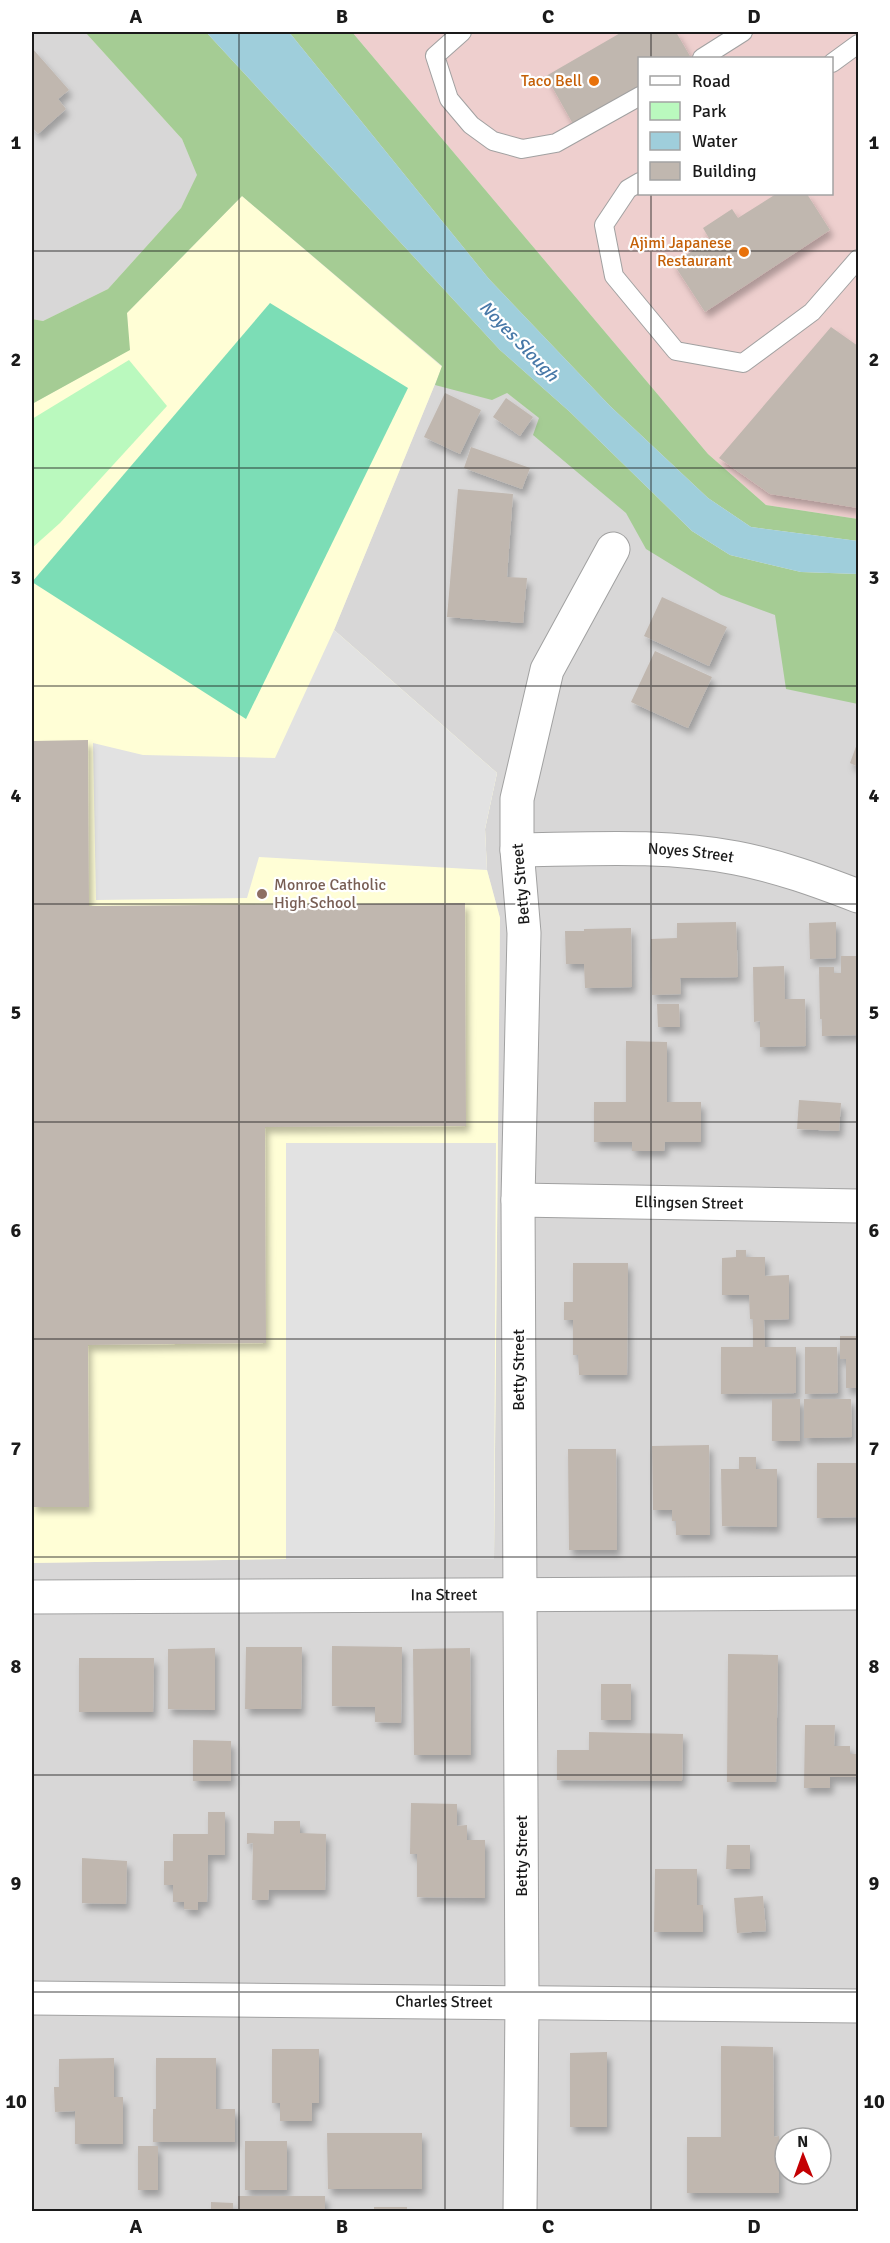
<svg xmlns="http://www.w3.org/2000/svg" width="890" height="2243" viewBox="0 0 890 2243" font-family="Signika,sans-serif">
<defs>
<filter id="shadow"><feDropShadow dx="3.5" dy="6" stdDeviation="3" flood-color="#0004"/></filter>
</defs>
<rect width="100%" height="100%" fill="#ece8df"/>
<!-- residential -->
<path fill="#d8d7d7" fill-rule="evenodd" d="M32 32H85L182 139 198 175 181 208 108 289 43 321 32 319Z
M442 367 507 393 609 471 690 545 858 598V2211H32V1563L286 1559H494L500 918 487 870 485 829 497 773 334 630ZM785 2138H821V2174H785Z"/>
<!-- commercial -->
<path fill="#eecfce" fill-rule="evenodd" d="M352 32H858V519L766 505 708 454ZM640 58H832V194H640Z"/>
<!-- education -->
<path fill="#fffed6" d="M242 196 442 367 334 630 497 773 485 829 487 870 500 918 494 1559H286L32 1563V404L129 350 127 313Z"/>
<!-- forest -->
<path fill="#a5cc94" d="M85 32H206L500 350 570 412 692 531 730 555 801 572 858 574V704L786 689 775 615 721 595 646 549 626 513 533 435 539 418 507 393 492 400 435 385 442 366 242 196 127 313 130 350 32 404V319L43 321 108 289 181 208 197 175 182 139Z
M289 32H352L708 454 766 505 858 519V541L751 527 708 498 610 406 489 279Z"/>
<!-- park -->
<path fill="#baf9be" d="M129 360 167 406 60 523 32 548V419Z"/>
<!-- pitch -->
<path fill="#7cddb6" d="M270 303 408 388 246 719 32 582Z"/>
<!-- parking -->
<path fill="#e2e2e2" d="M334 630 497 773 485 829 487 870 259 857 247 898 96 900 93 743 143 755 275 758Z
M286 1143H496L494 1559H286Z"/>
<!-- water -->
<path fill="#9fcedb" d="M206 32H289L489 279 610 406 708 498 751 527 858 541V574L801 572 730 555 692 531 570 412 500 350Z"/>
<!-- building -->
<path fill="#c0b7af" filter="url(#shadow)" d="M622 32H676L690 56 685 58H640V85L573 124 546 76Z
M32 48 69 90 58 99 66 109 38 134 32 127Z
M776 194H807L830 230 705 312 673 263 710 240 703 228 732 209 738 218Z
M831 327 858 346V508L770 494 719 458Z
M445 393 481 410 460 454 424 437Z
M506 398 533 417 520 436 493 417Z
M471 447 530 468 522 489 464 468Z
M458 489 513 494 507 577 527 578 523 623 447 617Z
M662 597 727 627 709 666 644 636Z
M655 651 712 677 688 728 631 702Z
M88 740 89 906 465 903 466 1126 265 1127 266 1343 88 1345 89 1507H32V741Z
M858 741V767L850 763Z
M736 922 738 977 680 978 681 994 652 995 651 939 677 938V923Z
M836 922V958L810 959 809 923Z
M631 928 632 987 585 988 584 964H566L565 931H584V929Z
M841 956H858V1035L822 1036V1019H820L819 967H834V973H841Z
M784 966 785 999H805L806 1046 760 1047V1021L754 1022 753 967Z
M657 1004H679L680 1027H658Z
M626 1041 667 1042V1102H701V1142H665L664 1151H632V1142H594V1102H626Z
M799 1100 841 1103 839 1131 797 1129Z
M736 1250H746V1257H765V1276L789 1275V1319L764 1320 765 1347H796V1393L721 1394V1347H753V1319H750L749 1295H722V1258L736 1257Z
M573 1263H628L627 1375H579L578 1355H573V1320H564V1302H573Z
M840 1336H858V1388H846V1359H840Z
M805 1347H837L838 1393 805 1394Z
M772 1399H800V1441H772Z
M804 1399H851L852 1437 804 1438Z
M709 1445 710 1535H676V1521H672V1510H653L652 1446Z
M568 1449H616L617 1550H569Z
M739 1457H756V1469H777V1527L722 1526 721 1469H739Z
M817 1463H858V1517L817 1518Z
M332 1646 402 1647 401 1723 375 1722V1707L332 1706Z
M246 1647H302L301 1709H245Z
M215 1648V1710L168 1709V1649Z
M470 1648 471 1755H414L413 1649Z
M728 1654 778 1655 776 1782H727Z
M79 1658H154L153 1712H79Z
M601 1684H631V1720H601Z
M805 1725H835L834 1746H850V1754H858V1777H830V1788H804Z
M589 1732 683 1734 682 1781 557 1780V1750H589Z
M193 1740 231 1741V1781H193Z
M411 1803 457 1804V1826L467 1825V1840H485V1898L417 1897V1854H410Z
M208 1812H225V1855H208L207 1902H198V1910L184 1909V1902H173V1885H164V1861H173V1834H208Z
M274 1821H300V1833L326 1834 325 1890H269L268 1900H252L253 1843 247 1844V1833L274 1834Z
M727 1845H750V1869H726Z
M82 1858 127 1861 126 1904 82 1903Z
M655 1869H697V1905H703V1932H654Z
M763 1896 766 1931 737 1933 734 1898Z
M721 2046 773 2047 774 2137 779 2136V2193H687V2137H721Z
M272 2049H319V2103H312V2121H280V2103H272Z
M607 2052V2127H570V2053Z
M114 2058V2097H123V2144H75V2111L55 2112 54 2087H59V2059Z
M156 2058H216V2109H235V2142H153V2109H156Z
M327 2133H422V2189H328Z
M245 2141H287V2190H245Z
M138 2146H158V2190H138Z
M238 2196H325V2212H238Z
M211 2202 233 2203V2212H211Z
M374 2207H407V2212H374Z"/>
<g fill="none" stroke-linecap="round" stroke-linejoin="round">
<defs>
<path id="service" d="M462 32 435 56 449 99 471 125 493 141 522 149 556 143 640 96
M702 58 743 32
M832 63 858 44
M640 182 628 189 604 225 614 276 676 351 743 363 812 312 858 259"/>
<g id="minor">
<path id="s1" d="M517 850C589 849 664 844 736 858 778 866 819 881 858 896"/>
<path id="s2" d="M518 1200 858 1206"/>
<path id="s3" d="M32 1597 858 1593"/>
<path id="s4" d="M32 1998 858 2006"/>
<path d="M520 2212 522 2003 518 1200 524 933 517 850V799L547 670 613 549"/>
</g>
</defs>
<!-- service casing -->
<use href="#service" stroke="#a1a1a1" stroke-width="20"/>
<!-- minor casing -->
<use href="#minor" stroke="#a1a1a1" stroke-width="35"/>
<!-- service -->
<use href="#service" stroke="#fff" stroke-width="18"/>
<!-- minor -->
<use href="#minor" stroke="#fff" stroke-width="33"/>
</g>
<!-- grid -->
<path fill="none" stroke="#1a1a1a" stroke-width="1.5" stroke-opacity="0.55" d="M239 32V2212M445 32V2212M651 32V58M651 194V2212M32 251H858M32 468H858M32 686H858M32 904H858M32 1122H858M32 1339H858M32 1557H858M32 1775H858M32 1992H858"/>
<!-- markers -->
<g fill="#e8710a" stroke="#fff" stroke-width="2">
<circle cx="594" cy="81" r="6"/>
<circle cx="744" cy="252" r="6"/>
</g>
<circle fill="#8d6e63" stroke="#fff" stroke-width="2" cx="262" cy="894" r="6"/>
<g text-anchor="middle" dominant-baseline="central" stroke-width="4.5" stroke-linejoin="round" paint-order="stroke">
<!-- food labels -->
<g font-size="16" fill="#c56008" stroke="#fff" text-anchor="end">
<text x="582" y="81">Taco Bell</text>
<text x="732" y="243">Ajimi Japanese<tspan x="732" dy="18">Restaurant</tspan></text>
</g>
<!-- street labels -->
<g font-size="16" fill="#1a1a1a" stroke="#fff">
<text stroke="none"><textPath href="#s1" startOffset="174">Noyes Street</textPath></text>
<text transform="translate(521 884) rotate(-95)">Betty Street</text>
<text stroke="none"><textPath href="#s2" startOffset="171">Ellingsen Street</textPath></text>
<text transform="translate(519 1370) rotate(-90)">Betty Street</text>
<text stroke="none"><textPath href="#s3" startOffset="412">Ina Street</textPath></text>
<text transform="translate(522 1856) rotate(-90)">Betty Street</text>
<text stroke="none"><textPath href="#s4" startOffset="412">Charles Street</textPath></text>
</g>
<!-- education labels -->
<g font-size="16" fill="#785e54" stroke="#fff" text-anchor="start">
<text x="274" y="885">Monroe Catholic<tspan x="274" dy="18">High School</tspan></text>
</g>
<!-- water labels -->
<g font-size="18" font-style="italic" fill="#4879a8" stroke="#fff">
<text transform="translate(519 341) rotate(46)">Noyes Slough</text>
</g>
</g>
<!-- border -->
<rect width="890" height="2243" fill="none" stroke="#ffffff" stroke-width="66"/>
<!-- legend -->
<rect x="638" y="57" width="195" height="138" fill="#ffffff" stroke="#a3a3a3" stroke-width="1.5"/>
<rect x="650" y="76" width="30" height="9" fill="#ffffff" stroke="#a3a3a3" stroke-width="1.5"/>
<text x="692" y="87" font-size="18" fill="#1a1a1a">Road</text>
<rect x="650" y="102" width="30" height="18" fill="#baf9be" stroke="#a3a3a3" stroke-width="1.5"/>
<text x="692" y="117" font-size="18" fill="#1a1a1a">Park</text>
<rect x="650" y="132" width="30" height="18" fill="#9fcedb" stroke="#a3a3a3" stroke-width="1.5"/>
<text x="692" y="147" font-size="18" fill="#1a1a1a">Water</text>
<rect x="650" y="162" width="30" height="18" fill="#c0b7af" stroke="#a3a3a3" stroke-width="1.5"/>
<text x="692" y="177" font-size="18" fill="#1a1a1a">Building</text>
<!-- north arrow -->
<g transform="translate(803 2156) rotate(359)"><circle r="28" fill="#ffffff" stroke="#a3a3a3" stroke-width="1.5"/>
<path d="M0-4.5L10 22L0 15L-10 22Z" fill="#c40003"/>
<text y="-9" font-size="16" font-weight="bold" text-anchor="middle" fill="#1a1a1a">N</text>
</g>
<rect x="33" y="33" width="824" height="2177" fill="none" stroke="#1a1a1a" stroke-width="2"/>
<g font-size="20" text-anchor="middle" font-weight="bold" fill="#1a1a1a">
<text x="136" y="23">A</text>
<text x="342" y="23">B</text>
<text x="548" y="23">C</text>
<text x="754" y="23">D</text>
<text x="16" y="149">1</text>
<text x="874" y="149">1</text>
<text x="16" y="366">2</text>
<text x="874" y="366">2</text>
<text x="16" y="584">3</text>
<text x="874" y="584">3</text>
<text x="16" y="802">4</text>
<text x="874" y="802">4</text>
<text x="16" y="1019">5</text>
<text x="874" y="1019">5</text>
<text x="16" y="1237">6</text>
<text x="874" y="1237">6</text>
<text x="16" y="1455">7</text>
<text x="874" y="1455">7</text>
<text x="16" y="1673">8</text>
<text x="874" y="1673">8</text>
<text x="16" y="1890">9</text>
<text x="874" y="1890">9</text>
<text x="16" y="2108">10</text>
<text x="874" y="2108">10</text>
<text x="136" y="2233">A</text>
<text x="342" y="2233">B</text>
<text x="548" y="2233">C</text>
<text x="754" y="2233">D</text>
</g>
</svg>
